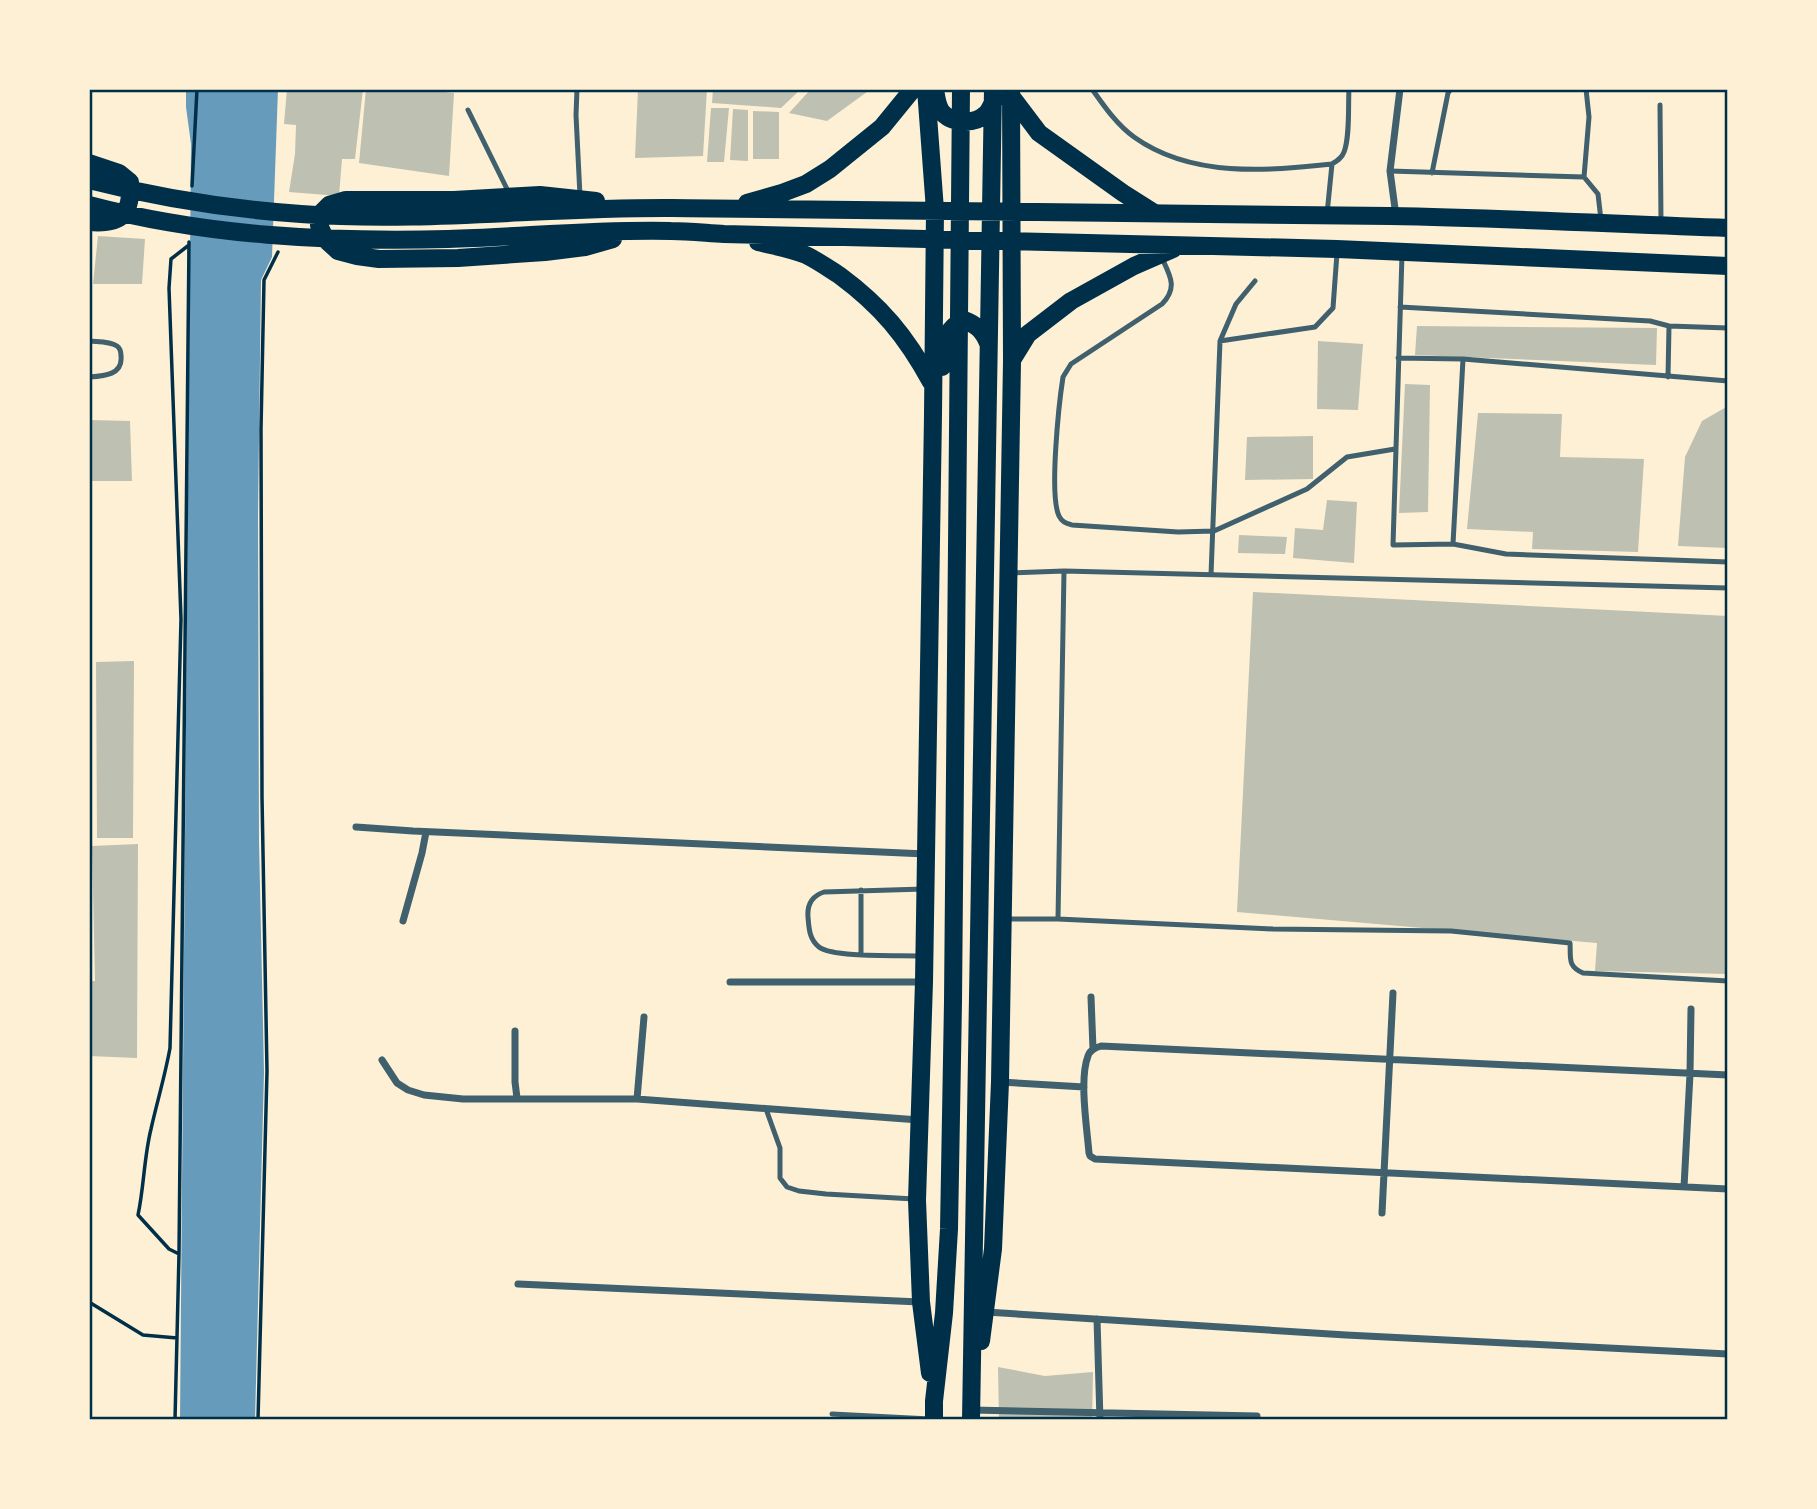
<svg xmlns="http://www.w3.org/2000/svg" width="1817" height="1509" viewBox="0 0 1817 1509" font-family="'Work Sans',sans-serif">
<rect width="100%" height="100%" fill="#fdf0d5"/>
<!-- water -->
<path fill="#669bbc" d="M186 89H278L272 257 261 280 258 516 259 841 264 1072 255 1420H180L191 144 186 107Z"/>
<!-- building -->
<path fill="#bec0b2" d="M287 89 314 91V89H363L355 159H342L339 196 289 192 295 154 296 125 284 124Z
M366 89H414L454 93 449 176 359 163Z
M638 89H707L703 156 635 158Z
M713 89H801L781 108 712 103Z
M811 89H871L827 121 789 113Z
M711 108H729L724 162H707Z
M733 109 748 110V161L730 160Z
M753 111 779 112V159H753Z
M98 236 145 239 142 284H93Z
M1417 326 1657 328 1656 365 1415 355Z
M1318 341 1363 344 1358 410 1317 409Z
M1405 384 1430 385 1428 512 1399 513Z
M1728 406V548L1678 546 1685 457 1702 421Z
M1478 413 1562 414 1560 457 1644 459 1638 552 1532 549 1533 532 1467 529Z
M89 420 130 421 132 481H89Z
M1313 436V479L1245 480 1247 437Z
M1327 500 1357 502 1354 563 1293 558 1295 528 1323 530Z
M1239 535 1287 537 1285 554 1238 553Z
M1253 592 1728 616V974L1595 971 1597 943 1237 912Z
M134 661 133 838H97L96 662Z
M138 844 137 1058 89 1056V981H95L92 846Z
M998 1367 1045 1376 1093 1372 1092 1420H999Z"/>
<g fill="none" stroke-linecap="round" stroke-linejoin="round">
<!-- path -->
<path stroke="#003049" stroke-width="3.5" d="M192 186 197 89
M179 1254 169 1249 138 1215C144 1187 144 1157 151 1129 157 1102 165 1076 170 1048L181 619 169 288 171 259 189 245
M89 1302 143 1335 177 1338
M175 1420 179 1254 189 242
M258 1420 267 1071 262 797 261 429 264 280 278 252"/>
<!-- service -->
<path stroke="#3f606c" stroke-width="5" d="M577 89 576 115 580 196
M1092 89C1104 106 1117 125 1134 137 1191 178 1267 171 1332 164 1337 161 1342 158 1344 152 1350 137 1348 106 1349 89
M1660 105 1661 222
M468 110 509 193
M1390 171 1584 177 1598 194 1601 220
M1432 173 1448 93 1451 89
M1584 177 1589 117 1586 89
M1327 214 1332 164
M1402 255 1393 545 1453 544 1463 359
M1161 256C1169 274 1179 287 1162 304L1071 364 1063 377C1059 403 1049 495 1059 516 1062 522 1066 523 1072 525L1178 532 1214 531 1307 489 1347 457 1395 449
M1400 307 1650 321 1669 326 1728 328
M89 341C98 342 109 341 117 346 120 348 121 352 121 356 123 375 104 376 89 377
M1220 341 1315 327 1333 308 1337 253
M1398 358 1463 359 1728 381
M1668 377 1669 326
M1453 544 1506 554 1728 562
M1012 573 1064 571 1728 588
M1211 575 1220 341 1236 304 1255 281
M1007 919H1058L1273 929 1451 931 1570 943C1571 958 1567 966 1583 973L1728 981
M1058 919 1064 571
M861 954V890
M921 956C901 955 833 958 819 947 809 939 809 928 808 917 807 905 812 896 824 892L924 889
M766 1109 780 1148V1178L787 1187 799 1191 826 1194 914 1199
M832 1414 930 1419"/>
<!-- minor -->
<path stroke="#3f606c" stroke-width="7" d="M1396 216 1390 171 1400 89
M356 827 413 831 926 854
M403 921 422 853 426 832
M730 982H923
M1091 997 1093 1049
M515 1031V1082L517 1098
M382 1060 397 1083 408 1090 424 1095 463 1099H637L919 1120
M1728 1075 1101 1046C1095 1048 1090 1050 1088 1056 1079 1079 1087 1128 1089 1153L1090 1156 1095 1159 1728 1189
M1000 1082 1084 1087
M637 1099 644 1017
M1684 1187 1690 1074 1691 1009
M1382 1213 1393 993
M518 1284 920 1302
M986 1312 1346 1335 1728 1354
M1097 1319 1100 1420
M972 1410 1257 1416"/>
<!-- primary -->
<path stroke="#003049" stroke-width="18" d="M926 89 935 210 933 415 924 982 917 1200 921 1302 930 1373
M935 89C936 96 937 105 941 111 951 124 974 125 986 114 990 110 992 103 995 99
M1011 96 1039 133 1123 193 1153 212
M89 163 119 173 130 182C132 214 122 225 89 222
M89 180C159 198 229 209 301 214 424 223 548 207 672 208 911 211 1150 212 1390 216 1502 218 1615 224 1728 228
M596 201 540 195 454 200H346L329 205 322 212 319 225 326 240 338 251 357 256 379 259 458 258 545 252 585 247 613 239
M747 203 782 193 806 184 830 169 882 127 913 89
M89 205C206 236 328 242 448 239 522 237 597 229 671 231 689 231 706 233 724 234L1337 249 1728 266
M758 242C774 246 791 249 806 255 818 261 828 268 839 275 881 306 906 336 931 382
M1012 360 1028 334 1071 301 1134 266 1173 249
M942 367C945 346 942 330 964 320 977 325 983 331 988 343
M981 1341 993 1249 1000 1082 1012 361 1011 89
M934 1420V1401L944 1313 949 1229 953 1002 961 89
M971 1420 993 89"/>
</g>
<!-- border -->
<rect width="1817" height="1509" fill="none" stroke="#fdf0d5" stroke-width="182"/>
<rect x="91" y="91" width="1635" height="1327" fill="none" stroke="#003049" stroke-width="2.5"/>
</svg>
